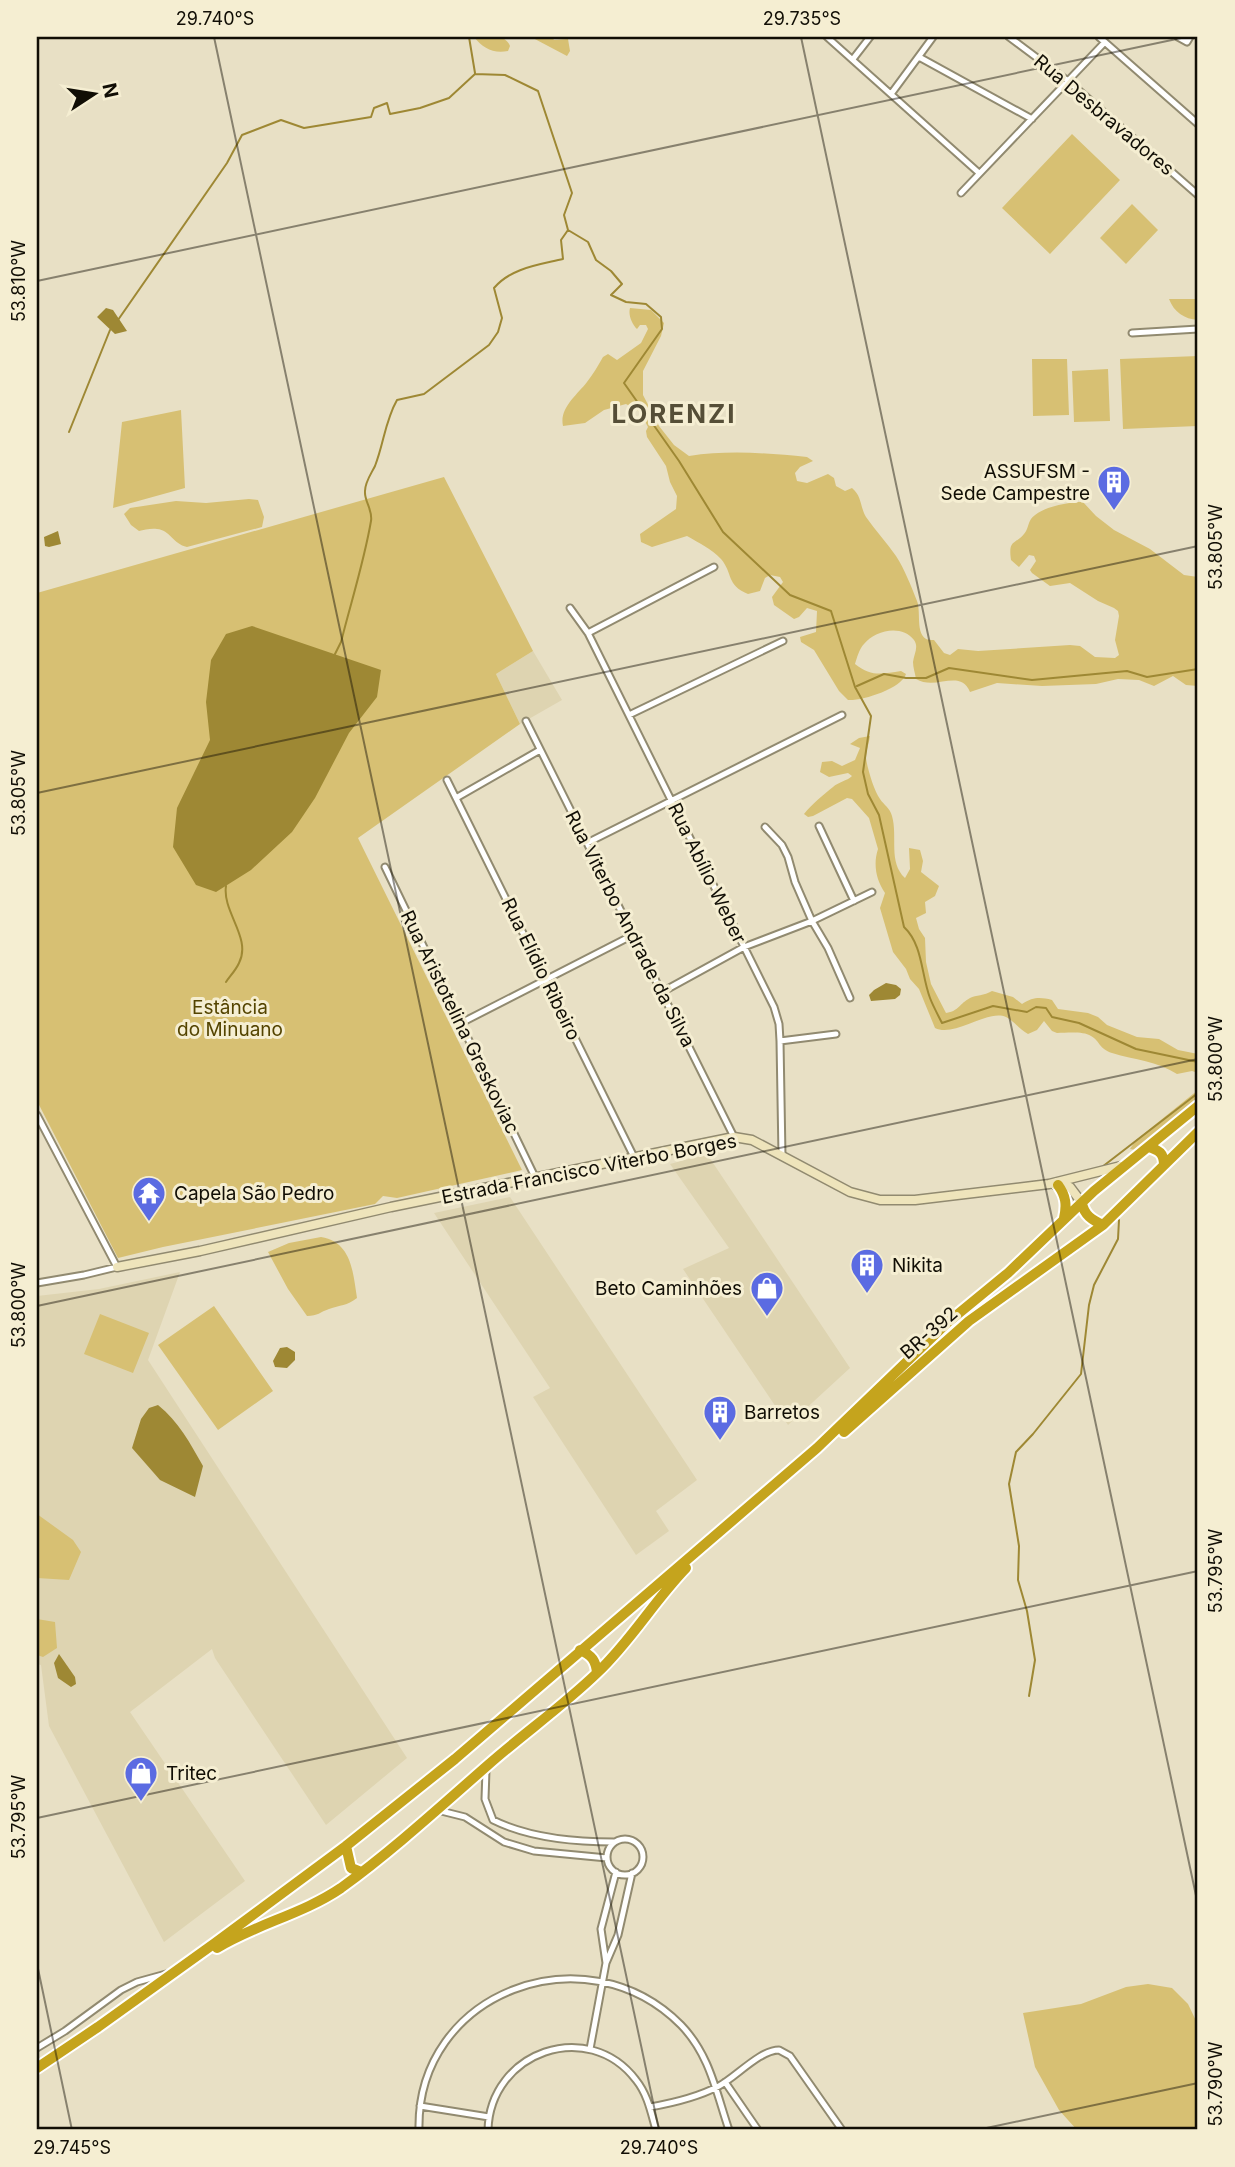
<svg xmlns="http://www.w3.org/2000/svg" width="1235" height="2167" viewBox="0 0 1235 2167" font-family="Inter,sans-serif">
<rect width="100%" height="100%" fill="#e8e0c5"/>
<!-- built -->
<path fill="#ded4b1" d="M533 651 562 700 520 724 496 674Z
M707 1154 850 1368 788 1425 683 1269 729 1248 670 1164Z
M510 1197 697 1480 656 1511 669 1531 636 1555 533 1397 550 1388 434 1213Z
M180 1272 148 1360 407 1758 326 1825 215 1658 212 1649 130 1712 245 1881 164 1942 49 1726 41 1665 37 1664V1296L99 1289Z"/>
<!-- green -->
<path fill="#d7c073" d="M474 37C486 37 505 32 510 46L508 51C493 54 483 48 474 37Z
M531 37H552L554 40 568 39 570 51 567 56Z
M1072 134 1120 180 1050 254 1002 208Z
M1132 204 1158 230 1126 264 1100 238Z
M1169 299H1198V320C1184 319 1174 312 1169 299Z
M630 308 651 310 664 323 661 336 643 371V395L659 426 674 445 689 456C728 450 767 453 807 457L813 461 800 467 795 473 797 481 807 483 828 474 834 478 836 486 845 491 852 488C862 496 860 507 866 517 875 530 887 543 896 556 905 570 911 586 917 601 922 613 913 642 934 640L944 653 950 655 958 649 978 651 1070 645 1080 646 1095 657 1115 658 1119 655 1115 640 1119 616 1118 611 1114 608 1098 601 1070 583 1050 586 1032 573 1030 570 1036 561 1034 556 1029 555 1019 567 1011 560C1008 539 1015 545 1024 534 1028 530 1028 523 1031 519 1040 507 1068 502 1083 502L1096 516 1114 530 1150 549 1184 575 1198 577V686L1186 685 1173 676 1154 686 1139 680 1118 679 1096 684 1042 686 997 683 970 692C960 668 936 691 916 679 915 673 913 667 913 662 914 654 919 647 914 640 902 624 875 630 864 644 859 649 857 658 855 664 871 677 882 674 901 671L906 674C901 689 862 701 848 700L839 691 814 650 801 642 800 637 816 632 817 611 807 608 799 617 794 619 774 605 772 597 783 582 780 577 770 575 765 578 760 591 748 594C726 585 733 573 721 559 712 549 699 543 687 536L652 547 641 542 640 534 676 509 677 496 670 482 666 466 647 437 646 431 648 427 640 412 626 404 604 410 585 423 563 426C559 408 577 395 587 382 593 374 598 366 603 357L608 354 617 360 641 343 648 329 646 325H640L637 329C632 324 628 315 630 308Z
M1198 356V426L1123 429 1120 359Z
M1032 359H1067L1069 415 1033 416Z
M1108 369 1110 421 1074 422 1072 371Z
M181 410 185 488 113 508 122 422Z
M444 477 533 651 496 674 520 724 358 838 522 1170 397 1198 383 1196 375 1204 163 1247 118 1258 37 1101V593Z
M249 499 258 500 264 517 262 527 187 547C173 544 170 530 157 529 151 528 144 530 139 531L131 525 124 514 130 508 176 501 206 503Z
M870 736C869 743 866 751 866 758 867 767 874 791 880 799 884 805 890 808 892 816 898 837 888 862 905 878L910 869 909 848 920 850 923 861 921 872 939 886 935 896 925 902 926 913 916 918 919 929 925 938 926 962 931 984 946 1013C959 1011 959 1004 970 998 976 995 984 996 992 991L1013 997 1022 1004C1033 997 1040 997 1052 1000L1058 1009 1088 1013 1098 1017 1107 1025 1137 1037 1159 1039 1178 1050 1198 1054V1073L1192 1071 1177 1074C1157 1061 1135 1060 1112 1053 1099 1049 1100 1041 1091 1036 1083 1031 1067 1033 1057 1033L1052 1031 1044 1021 1037 1030 1028 1034C1020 1030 1013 1020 1006 1017 987 1009 954 1038 935 1028L919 989 910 979 906 969 893 952 880 908 885 893C876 880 873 864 878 849L869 818 852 799 847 798 813 816 808 817 804 814C812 804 823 795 833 787 838 782 847 781 852 776L848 773 829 777 820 772 822 762 832 761 842 766 855 760 860 748 850 744 859 738Z
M1198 1090V1099L1141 1151 1130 1149 1136 1140Z
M321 1237C352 1242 353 1273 357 1298 347 1306 340 1305 329 1309 320 1312 318 1316 307 1316L288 1289 268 1252 289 1243Z
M214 1306 273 1391 218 1430 158 1345Z
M100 1314 149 1333 133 1373 84 1354Z
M37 1514 73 1540 81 1552 69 1580 37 1578Z
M37 1619 55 1622 57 1648 43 1657 37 1655Z
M1148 1984 1172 1988 1188 2004 1198 2025V2130H1077L1059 2110 1035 2067 1023 2013 1081 2004 1126 1987Z"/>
<!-- water -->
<path fill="#9e8834" d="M106 308 113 310 127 331 115 334 97 317Z
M58 531 61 544 49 547 45 546 44 537Z
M252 626 381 670 377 697 349 733 315 798 292 832 251 870 216 892 196 885 173 847 177 808 210 740 206 702 211 660 226 634Z
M886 983 896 985 901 989 900 995 895 999 871 1001 869 995 874 990Z
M287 1347 295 1352V1360L287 1368 275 1367 273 1361 280 1348Z
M158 1405C179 1422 190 1443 203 1466L195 1497 160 1480 132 1448 141 1419 149 1408Z
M59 1654 75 1677 76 1684 71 1687 58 1678 54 1663Z"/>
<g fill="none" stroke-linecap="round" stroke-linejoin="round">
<!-- stream -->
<path stroke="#9e8834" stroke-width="2" d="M469 37 475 73
M118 320 227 163 242 135 281 120 304 128 371 117 374 108 387 103 390 114 420 108 449 98 475 74 505 75 538 91 572 193 564 215 568 230 588 242 596 260 611 271 622 284 611 295 626 302 646 304 661 317 662 329 624 383 679 461 723 532 790 595 831 611 855 687 871 716 863 772 868 794 879 815 904 927C923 945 921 974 930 998 933 1006 938 1015 942 1023L993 1006 1027 1012 1036 1007 1046 1008 1052 1017 1079 1023 1136 1049 1198 1062
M69 432 110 330
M335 654 341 642C351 602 364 562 371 521 373 510 364 501 365 491 365 482 371 474 375 466 384 443 385 421 397 400L424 394 489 345 498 332 502 318 494 288C511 268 538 265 563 259L561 240 568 230
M857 686 884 674 906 678H926L949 668 1032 680 1127 671 1147 677 1198 669
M226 886C222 912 252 938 239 963 236 970 230 976 226 982
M1103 1169 1102 1167 1198 1093
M1029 1696 1035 1660 1027 1611 1018 1580 1019 1546 1009 1484 1016 1452 1033 1434 1081 1374 1089 1305 1094 1285 1118 1239 1119 1220"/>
<defs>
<path id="street" d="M827 37 979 173
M1009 37 1068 81 1198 195
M1099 37 1198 124
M1178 37 1187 42 1190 37
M919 57 1032 119
M853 59 870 37
M891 94 933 37
M961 193 1105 42
M1132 333 1198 329
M570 608 588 633 774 1007 779 1024 780 1041 782 1156
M588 633 714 567
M629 715 783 641
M526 721 734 1137
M447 780 634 1157
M456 798 540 750
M819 826 854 901
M765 827 782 845 788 857 795 882 812 921 828 948 850 998
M587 843 842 715
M385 867 535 1177
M662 992 744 947 812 921 872 892
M461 1023 633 935
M780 1041 836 1034
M37 1115 117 1267 84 1275 37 1283
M486 1770 485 1799 493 1820C529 1838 573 1842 614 1842
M437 1810 465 1817 504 1842 534 1851 607 1858
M607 1857a18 18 0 1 1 36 0a18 18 0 1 1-36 0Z
M606 1963 601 1929 616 1872
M37 2048 65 2031 121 1990 137 1982 166 1974
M590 2049 606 1963 618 1935 632 1873
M725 2082 758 2130
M420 2106 489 2117
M650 2107C673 2103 698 2097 719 2086 736 2077 760 2050 779 2050L790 2056 842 2130
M419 2130C416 1992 586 1929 681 2025 710 2055 716 2092 729 2130
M488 2130C490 2052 588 2017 636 2080 648 2095 651 2113 656 2130"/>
<path id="secondary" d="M1055 1185 1070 1187 1082 1203
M117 1267 200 1251 391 1207 734 1137 752 1140 850 1192 880 1200H915L1049 1184 1121 1166"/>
<path id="highway" d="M1148 1147C1159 1150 1164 1153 1164 1165
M1058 1185C1066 1196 1067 1205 1064 1218
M1082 1203C1084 1215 1092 1220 1103 1225
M844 1432 969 1321 1103 1225 1198 1132
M580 1650C592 1655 596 1661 597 1673
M346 1846 351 1868 361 1872
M217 1948C256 1924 303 1914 341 1888 392 1851 440 1807 488 1765 523 1734 563 1706 597 1673 631 1641 654 1601 686 1568
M37 2068 98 2027 215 1943 346 1846 455 1759 817 1448 947 1323 1008 1273 1094 1191 1198 1106"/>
</defs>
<!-- street casing -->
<use href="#street" stroke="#918a70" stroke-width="9"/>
<!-- secondary casing -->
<use href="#secondary" stroke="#918a70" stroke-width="11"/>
<!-- highway casing -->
<use href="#highway" stroke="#fff" stroke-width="14"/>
<!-- street -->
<use href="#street" stroke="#fff" stroke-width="5"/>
<!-- secondary -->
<use href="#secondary" stroke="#eee4bb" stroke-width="8"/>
<!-- highway -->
<use href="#highway" stroke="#c5a41d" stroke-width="10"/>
</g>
<!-- ticks -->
<path fill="none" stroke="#110e05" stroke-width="2" stroke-opacity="0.45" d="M214 37 659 2130M801 37 1198 1905M37 281 1186 37M37 793 1198 546M37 1306 1198 1059M37 1818 1198 1571M37 1964 72 2130M977 2130 1198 2083"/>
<!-- icons -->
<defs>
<symbol id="building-pin" viewBox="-11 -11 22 30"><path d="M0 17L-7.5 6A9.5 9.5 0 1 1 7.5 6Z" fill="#5b6be2" stroke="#f5eed2"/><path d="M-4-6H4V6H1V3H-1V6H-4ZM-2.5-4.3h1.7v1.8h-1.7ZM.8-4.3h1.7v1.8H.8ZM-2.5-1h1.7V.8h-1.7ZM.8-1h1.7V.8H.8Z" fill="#fff"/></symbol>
<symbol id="temple-pin" viewBox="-11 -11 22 30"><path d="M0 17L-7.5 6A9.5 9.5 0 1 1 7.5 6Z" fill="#5b6be2" stroke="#f5eed2"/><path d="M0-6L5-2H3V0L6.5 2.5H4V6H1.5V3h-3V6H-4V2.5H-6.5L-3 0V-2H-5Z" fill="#fff"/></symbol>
<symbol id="shop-pin" viewBox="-11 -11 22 30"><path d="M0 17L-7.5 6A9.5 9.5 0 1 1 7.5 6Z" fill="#5b6be2" stroke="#f5eed2"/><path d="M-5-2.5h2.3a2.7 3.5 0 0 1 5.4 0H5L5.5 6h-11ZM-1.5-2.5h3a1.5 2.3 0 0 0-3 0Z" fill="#fff"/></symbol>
</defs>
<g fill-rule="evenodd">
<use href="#building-pin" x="1095" y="463" width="38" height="52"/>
<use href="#temple-pin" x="130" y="1174" width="38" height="52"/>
<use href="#building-pin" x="848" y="1246" width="38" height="52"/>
<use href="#shop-pin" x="748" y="1269" width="38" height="52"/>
<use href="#building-pin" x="701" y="1393" width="38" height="52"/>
<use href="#shop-pin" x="122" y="1754" width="38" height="52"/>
</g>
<g text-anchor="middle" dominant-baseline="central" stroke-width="6" stroke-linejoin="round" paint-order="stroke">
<!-- street labels -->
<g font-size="19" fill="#110e05" stroke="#f5eed2">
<text transform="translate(1104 115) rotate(40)">Rua Desbravadores</text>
<text transform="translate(707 873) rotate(64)">Rua Abílio Weber</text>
<text transform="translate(630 929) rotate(63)">Rua Viterbo Andrade da Silva</text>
<text transform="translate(541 969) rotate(64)">Rua Elídio Ribeiro</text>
<text transform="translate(460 1022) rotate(64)">Rua Aristotelina Greskoviac</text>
<text transform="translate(589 1169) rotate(-11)">Estrada Francisco Viterbo Borges</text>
<text transform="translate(929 1333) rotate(-41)">BR-392</text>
</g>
<!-- poi labels -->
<g font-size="19" fill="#110e05" stroke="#f5eed2" text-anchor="start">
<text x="1090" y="471" text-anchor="end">ASSUFSM -<tspan x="1090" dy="22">Sede Campestre</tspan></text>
<text x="174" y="1193">Capela São Pedro</text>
<text x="892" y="1265">Nikita</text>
<text x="742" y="1288" text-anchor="end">Beto Caminhões</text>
<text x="744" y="1412">Barretos</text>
<text x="166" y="1773">Tritec</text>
</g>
<!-- park labels -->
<g font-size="19" fill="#544400" stroke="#f5eed2">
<text x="230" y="1007">Estância<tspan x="230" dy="22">do Minuano</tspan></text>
</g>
<!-- district labels -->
<g font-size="26" font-weight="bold" letter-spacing="2" fill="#554e37" stroke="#f5eed2">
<text x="674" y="413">LORENZI</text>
</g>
</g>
<!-- border -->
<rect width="1235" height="2167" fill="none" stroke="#f5eed2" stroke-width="77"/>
<!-- north arrow -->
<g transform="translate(94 94) rotate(78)" stroke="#f5eed2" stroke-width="5" paint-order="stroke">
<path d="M0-5L12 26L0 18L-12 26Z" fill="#110e05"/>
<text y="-10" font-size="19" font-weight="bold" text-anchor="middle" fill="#110e05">N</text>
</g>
<rect x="38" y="38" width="1158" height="2090" fill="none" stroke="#110e05" stroke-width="2.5"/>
<g font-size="18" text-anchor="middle" fill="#110e05">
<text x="215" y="25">29.740°S</text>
<text x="802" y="25">29.735°S</text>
<text transform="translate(19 281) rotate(-90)" y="6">53.810°W</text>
<text transform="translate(1216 547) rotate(-90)" y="6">53.805°W</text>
<text transform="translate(19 793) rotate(-90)" y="6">53.805°W</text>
<text transform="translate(1216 1059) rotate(-90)" y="6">53.800°W</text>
<text transform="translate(19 1305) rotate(-90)" y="6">53.800°W</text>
<text transform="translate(1216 1571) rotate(-90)" y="6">53.795°W</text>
<text transform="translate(19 1817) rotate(-90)" y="6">53.795°W</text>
<text transform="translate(1216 2084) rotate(-90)" y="6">53.790°W</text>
<text x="72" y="2154">29.745°S</text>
<text x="659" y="2154">29.740°S</text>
</g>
</svg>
